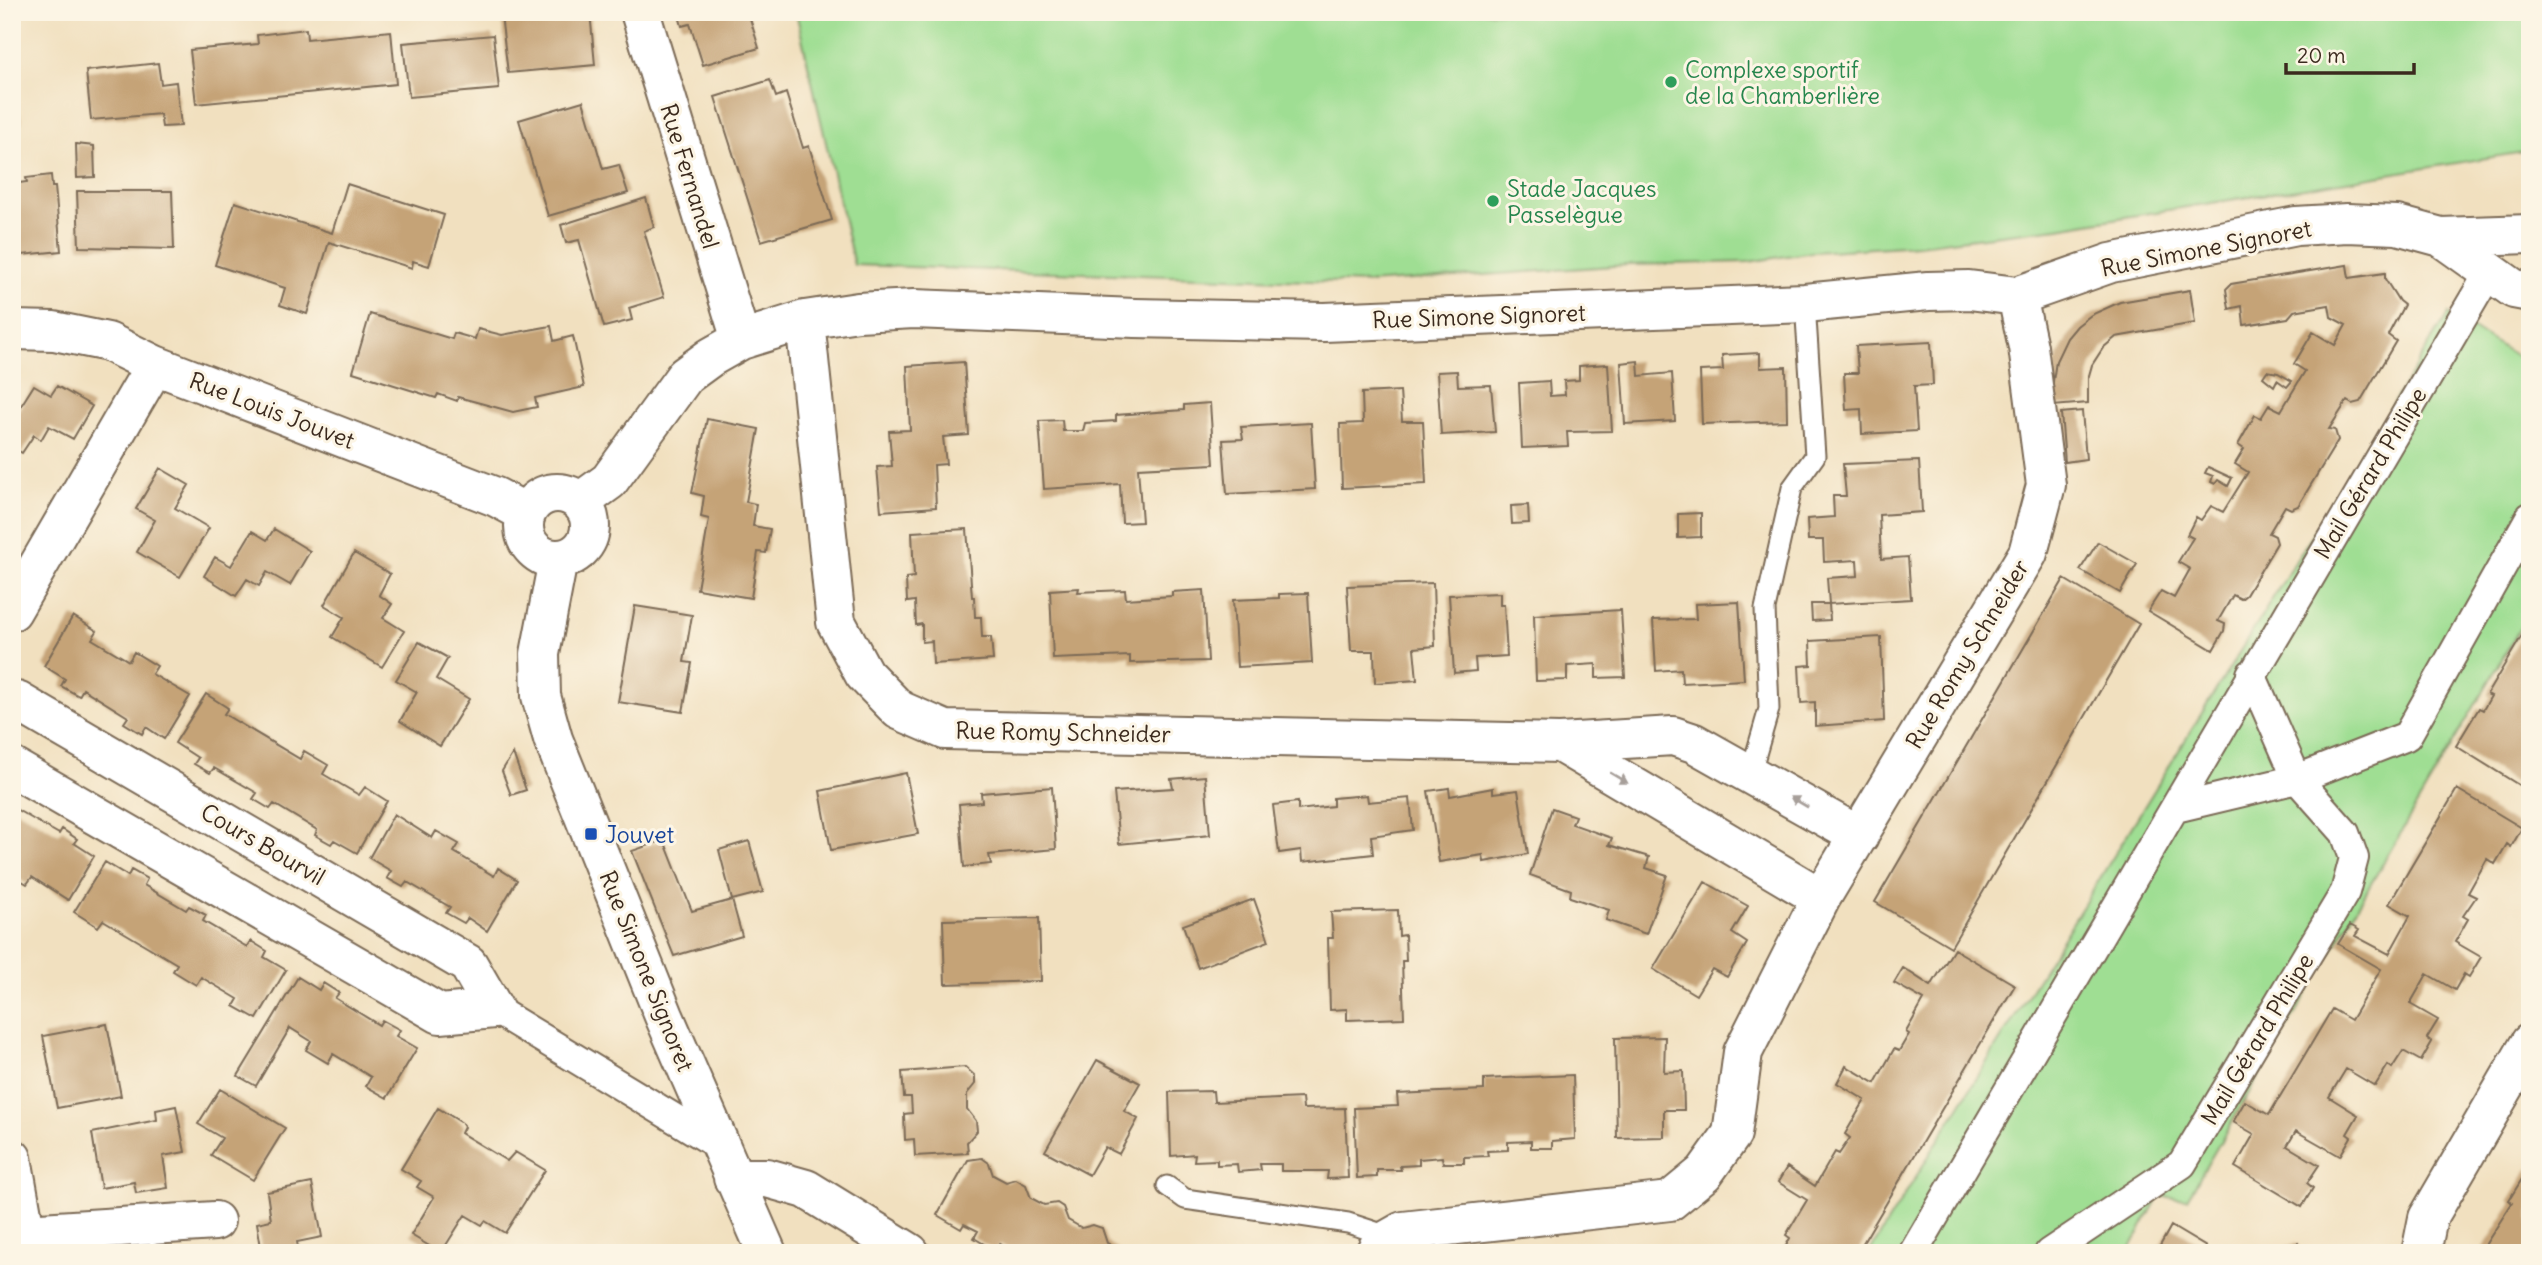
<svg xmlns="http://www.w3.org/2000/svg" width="2542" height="1265" viewBox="0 0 2542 1265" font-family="Delius,sans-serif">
<rect width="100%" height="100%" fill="#fcf5e5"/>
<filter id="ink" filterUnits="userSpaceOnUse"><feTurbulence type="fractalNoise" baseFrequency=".0143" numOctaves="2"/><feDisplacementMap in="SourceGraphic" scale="14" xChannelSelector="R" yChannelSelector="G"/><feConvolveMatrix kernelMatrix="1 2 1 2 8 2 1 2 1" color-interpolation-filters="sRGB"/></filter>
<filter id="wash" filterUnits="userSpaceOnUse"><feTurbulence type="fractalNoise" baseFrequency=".00686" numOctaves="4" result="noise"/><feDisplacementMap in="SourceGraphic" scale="28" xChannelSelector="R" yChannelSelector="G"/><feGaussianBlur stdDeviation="1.57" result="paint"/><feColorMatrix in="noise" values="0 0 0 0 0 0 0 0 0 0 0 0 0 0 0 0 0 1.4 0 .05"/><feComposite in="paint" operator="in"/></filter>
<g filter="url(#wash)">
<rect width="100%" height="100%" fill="#f1e0bf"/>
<!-- green -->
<path fill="#9fde93" stroke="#6d8458" stroke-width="2" d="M796 12H2530V151L2058 228 1918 245 1813 252 1748 262 1628 265 1368 283 854 265Z
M2448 314 2530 364V611L2187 1199 2159 1196 2128 1253H1869Z"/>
<g id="blocks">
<!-- building -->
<path fill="#c5a377" d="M529 12H590L595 65 508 73 501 15Z
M678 12H748L759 48 703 65 690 24 682 26Z
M306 29 307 39 391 31 396 84 196 104 190 50 258 44 257 35Z
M493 35 499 89 409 97 403 43Z
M158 63 161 84 176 82 181 126 162 127 160 114 91 120 86 71Z
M12 71 22 124 12 126Z
M770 80 776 97 786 93 803 148 809 146 832 220 761 241 715 97Z
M583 101 603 169 619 165 628 193 548 216 519 120Z
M76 144 94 146 95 177 77 178Z
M51 175 52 187H55L61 251 12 256V184L27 182 26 178Z
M347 184 444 215 429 266 413 261 412 268 329 242 307 314 280 305 285 288 215 265 235 202 332 233Z
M77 191H172L174 249 79 247Z
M646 198 654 227 644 231 664 297 629 308 632 320 604 327 579 240 566 243 561 225Z
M2347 265 2349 278 2385 273V279L2399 301 2404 305 2388 335 2396 341 2360 402 2352 404 2347 401 2329 429 2335 430 2338 440 2298 506 2291 509 2285 506 2269 533 2275 536 2277 543 2246 595 2241 599 2233 595 2218 621 2225 624 2224 631 2213 650 2148 611 2161 591 2174 598 2190 569 2178 562 2193 538 2187 535 2196 517 2201 520 2211 506 2223 512 2248 472 2235 464 2244 449 2238 445 2255 415 2261 418 2269 405 2281 411 2305 371 2294 364 2313 332 2335 345 2346 325 2331 317 2329 305 2294 311 2288 318 2244 325 2242 306 2229 309 2226 289 2231 284Z
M2190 290 2195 323 2116 337 2103 348 2092 365 2088 379V403L2053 406 2052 388 2056 361 2067 338 2077 326 2091 315 2120 302Z
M370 314 452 339 454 333 475 339 478 329 502 335 551 326 554 341 573 336 584 387 535 398 537 407 513 412 458 397 457 401 438 394 436 398 353 372Z
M1931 342 1933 385 1914 386 1917 431 1862 434 1861 409 1846 410 1844 373H1858L1856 346Z
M1760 353V368L1786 367 1787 421 1702 424 1700 371 1723 370 1722 355Z
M1638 361 1639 376 1672 373 1675 421 1625 424 1621 363Z
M964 362 969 435 943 437 946 464 934 465 936 507 881 511 877 467 892 466 889 431 910 430 907 366Z
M1608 364 1612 431 1567 432 1568 446 1522 448 1519 383 1549 381 1550 396 1565 395 1564 381 1579 380V366Z
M1457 371 1458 386 1491 385 1495 432 1441 435 1437 372Z
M2267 371 2278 373 2292 381 2287 387 2277 380 2274 386 2263 377Z
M34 385 51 395 57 386 92 406 73 439 49 426 41 440 34 435 22 453 12 447V420Z
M1400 391 1402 421H1423L1426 484 1342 488 1340 424 1363 423 1362 393Z
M1210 403 1214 464 1138 468 1142 522 1122 523 1120 484 1044 489 1039 421 1062 420 1063 431H1083L1085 423 1116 421V415L1184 410V405Z
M2082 411 2086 459 2065 462 2061 413Z
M707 419 759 429 746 502 756 504 753 526 770 529 766 553 758 552 751 598 697 589 709 519 701 517 704 496 692 493Z
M1311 423 1315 489 1227 494 1223 440 1243 439 1241 427Z
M1919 461 1922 512 1879 515 1881 559 1908 557 1911 599 1829 604 1827 578 1858 576 1857 560 1824 562 1823 540H1808L1807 519 1834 517 1833 496H1846L1843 464Z
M2208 467 2232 478 2228 486 2218 480 2215 484 2211 482 2213 476 2205 473Z
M160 468 189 485 175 508 209 528 180 577 137 552 155 520 136 509Z
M1528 505 1529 523 1512 524 1511 506Z
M1701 513V537L1678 538V514Z
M274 529 310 551 290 585 267 572 259 586 247 579 236 596 204 576 215 557 231 566 252 531 267 540Z
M967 529 972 597H974L975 617H981L982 637H991L993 660 933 664 932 641 922 642V624L916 625 915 601 907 602 906 578 914 577 912 532Z
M2098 542 2137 564 2120 593 2080 570Z
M354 553 390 574 379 595 392 604 383 618 404 631 382 667 332 637 344 617 324 605Z
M2064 579 2139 624 1951 947 1875 902Z
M1433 583 1435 646 1414 648 1417 680 1375 683 1374 651H1351L1347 586Z
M1079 588 1078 592 1125 590 1126 599 1172 596V592L1204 590 1208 661 1130 663V656L1053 659 1050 590Z
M1308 593 1312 663 1237 667 1233 600 1279 598V594Z
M1500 593V605H1504L1507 656 1475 658 1476 671 1454 673 1449 595Z
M1739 602 1744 680 1682 683 1681 669 1656 671 1653 620 1696 619 1695 604Z
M1811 604H1829L1830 620 1812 621Z
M635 606 692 615 684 662 692 663 683 712 618 702Z
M1621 610 1625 677 1596 678V664L1567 666V680L1536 681 1534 615Z
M73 616 97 631 92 639 129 661 134 652 157 666 152 674 190 696 164 739 146 727 142 734 124 723 128 717 83 689 79 696 61 686 65 679 44 666Z
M2530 622V792L2456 746 2479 708 2483 710 2491 696 2487 694Z
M1881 637 1884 721 1815 726V702L1801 703 1799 666 1811 665 1810 641Z
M419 642 448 658 436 679 469 699 440 746 400 721 417 692 396 680Z
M206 694 228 708 224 714 300 759 304 751 328 765 323 774 359 795 365 787 387 801 357 853 334 840 331 844 315 835 317 830 274 804 270 809 253 799 257 793 214 768 210 773 194 764 198 758 175 743Z
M513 753 526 790 511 795 502 771Z
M906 773 918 834 831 850 820 791Z
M1205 776 1210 835 1119 844 1114 792 1173 788 1171 779Z
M1052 787 1056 849 989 855 991 864 964 867 959 804 982 802 981 793Z
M1449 788 1450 796 1493 788V793L1518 790 1528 854 1484 862 1483 855 1439 862 1428 791Z
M2457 789 2522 828 2511 847 2507 844 2495 864 2487 859 2468 893 2476 897 2463 916 2468 919 2455 942 2481 957 2469 977 2464 974 2455 990 2427 974 2418 990 2410 1004 2438 1020 2427 1038 2432 1042 2421 1061 2403 1051 2392 1068 2388 1065 2375 1086 2346 1069 2329 1097 2358 1115 2347 1134 2351 1137 2340 1156 2296 1131 2287 1146 2319 1165 2307 1183 2313 1188 2302 1207 2235 1167 2254 1134 2233 1122 2245 1101 2269 1115 2332 1009 2351 1020 2381 969 2338 944 2350 925 2359 930 2355 936 2389 954 2410 916 2389 904Z
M1367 795 1368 802 1410 798 1413 830 1371 836 1373 854 1302 862 1301 850 1279 853 1273 805 1298 802V810L1333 806V798Z
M12 807 59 834 62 829 77 839 74 843 94 856 68 900 32 877 27 884 12 875Z
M1552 808 1575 816 1572 824 1612 838 1609 845 1649 857 1646 868 1667 875 1646 934 1606 920 1609 910 1570 897 1571 890 1530 875Z
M394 814 432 838 436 831 459 844 454 852 494 876 498 868 517 880 487 931 468 918 464 923 446 913 450 907 407 882 403 887 387 878 391 871 369 858Z
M664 840 692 911 732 900 742 936 674 956 632 851Z
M749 841 763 892 732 900 719 850Z
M105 862 128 876 131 870 147 879 144 885 186 910 189 906 206 915 203 921 247 947 251 941 267 951 264 957 286 970 257 1019 234 1006 238 999 201 977 196 985 173 971 177 964 103 920 98 927 74 912Z
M1705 882 1748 906 1732 933 1747 943 1727 977 1712 969 1696 995 1653 969Z
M1254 899 1269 941 1198 968 1183 925Z
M1398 910 1399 936 1405 935 1406 961H1402L1404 1018 1347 1020V1009L1330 1010 1328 938H1333L1331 912Z
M1039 918 1041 981 945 984 943 920Z
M1954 949 2015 985 1857 1253H1776L1778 1249 1783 1252 1790 1238 1786 1235 1807 1200 1778 1182 1787 1167 1815 1186 1835 1152 1839 1154 1850 1138 1845 1134 1865 1100 1837 1083 1846 1066 1875 1083 1894 1049 1899 1051 1909 1034 1906 1032 1924 1000 1894 983 1903 968 1931 986Z
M298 977 319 990 323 983 339 993 335 998 379 1025 382 1020 400 1030 396 1036 417 1048 387 1098 366 1086 371 1077 333 1054 328 1063 306 1050 311 1041 290 1028 256 1086 238 1076Z
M107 1024 121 1096 57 1108 43 1036Z
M1665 1037 1664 1072 1683 1071 1684 1110H1664V1137L1617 1138 1615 1038Z
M1097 1060 1140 1083 1124 1111 1138 1119 1119 1154 1105 1147 1089 1175 1045 1151Z
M965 1067 975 1076V1084L967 1094V1109L976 1121 977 1131 967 1142 968 1153 915 1156 914 1139 905 1140 904 1114 912 1113 911 1097H904L902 1072Z
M1573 1075 1575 1139 1552 1141V1148H1531V1141L1508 1142V1150L1487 1151 1488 1156 1464 1157V1163H1443L1442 1157 1419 1159V1165L1400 1166 1401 1170H1377V1177L1357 1178 1354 1108 1398 1106 1397 1094 1484 1090V1079Z
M220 1089 285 1128 253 1180 211 1155 222 1138 198 1124Z
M1213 1091 1214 1102 1302 1098 1303 1109 1345 1108 1348 1178 1327 1179 1328 1171H1281V1164H1260L1261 1170 1238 1172 1237 1164 1217 1165V1160L1194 1161 1195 1154 1171 1156 1169 1092Z
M176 1106 185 1152 163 1156 168 1188 136 1193 134 1182 101 1188 92 1133 157 1120 156 1110Z
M438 1108 462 1123 464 1127 461 1133 507 1161 515 1152 545 1170 505 1233 485 1221 482 1225 465 1215 441 1253 411 1235 434 1197 417 1187 421 1181 401 1169Z
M982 1158 989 1163 993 1175 1006 1182 1016 1179 1026 1185 1031 1198 1044 1205 1057 1203 1063 1207 1068 1220 1082 1228 1093 1225 1102 1228 1107 1243 1118 1249 1116 1253H1015L1000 1244 996 1251 974 1238 978 1231 964 1224 961 1229 937 1215 968 1160Z
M2530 1166V1253H2480L2512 1203 2509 1200Z
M312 1183 322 1237 297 1242 299 1253H262L257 1223 271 1220 267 1192Z
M2171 1226 2206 1247 2203 1253H2156Z
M2298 1243 2301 1253H2265V1252Z"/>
</g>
</g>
<g filter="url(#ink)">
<use href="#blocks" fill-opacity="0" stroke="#7b6a56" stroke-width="2"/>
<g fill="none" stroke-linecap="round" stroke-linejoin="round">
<defs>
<path id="service" d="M1750 775 1769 709 1765 609 1792 488 1815 456 1805 303
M1167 1186 1185 1199 1348 1223 1391 1237"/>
<path id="pedestrian" d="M2176 808 2297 779 2407 736 2530 517
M494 1009 720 1146
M1913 1253 2490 271
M2049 1253 2182 1164 2345 892 2354 858 2345 833 2297 779 2251 674"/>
<path id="minor" d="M640 12 741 340
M2441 237 2514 289 2530 292
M805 320 836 622 864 674 899 710 945 730 1560 743 1673 736 1694 743 1859 836
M12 330 54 331 108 342 155 365 496 497 526 513
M524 526a33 33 0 1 1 66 0a33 33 0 1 1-66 0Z
M580 502 609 481 685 376 711 357 741 340 805 320 858 312 914 309 1135 318 1324 322 1805 303 1928 291 1969 290 2017 296 2111 263 2296 226 2347 223 2397 225 2441 237 2530 234
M558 560 540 654 541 696 553 739 664 1016 767 1253
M12 611 155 365
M12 701H17L468 964 494 1009 440 1014 12 767
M1560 743 1821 898
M12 1158 29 1253
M733 1178H767L806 1189 910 1253
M25 1233 215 1221
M1375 1253 1380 1244 1403 1231 1670 1201 1704 1173 1732 1134 1743 1052 1821 898 2028 553 2046 485 2028 347 2017 296
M2421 1253 2428 1218 2530 1043"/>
</defs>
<!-- service casing -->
<use href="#service" stroke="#7b6a56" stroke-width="23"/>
<!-- pedestrian casing -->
<use href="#pedestrian" stroke="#7b6a56" stroke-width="32"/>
<!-- minor casing -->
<use href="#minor" stroke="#7b6a56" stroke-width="42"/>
<!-- service -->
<use href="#service" stroke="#fff" stroke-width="19"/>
<!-- pedestrian -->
<use href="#pedestrian" stroke="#fff" stroke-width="28"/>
<!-- minor -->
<use href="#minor" stroke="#fff" stroke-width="38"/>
</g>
<!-- one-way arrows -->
<defs><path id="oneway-solid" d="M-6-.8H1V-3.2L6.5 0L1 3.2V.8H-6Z" transform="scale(1.75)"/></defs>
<g fill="#a79f9a">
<use href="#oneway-solid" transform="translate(1619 778) rotate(31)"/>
<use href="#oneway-solid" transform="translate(1799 802) rotate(-150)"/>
</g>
</g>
<!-- markers -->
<g fill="#2e9e5b" stroke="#fcf5e5" stroke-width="2.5">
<circle cx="1671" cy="82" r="7"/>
<circle cx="1493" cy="201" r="7"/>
</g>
<rect fill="#1a4fb4" stroke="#fcf5e5" stroke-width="2.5" x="584" y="827" width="14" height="14" rx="3.5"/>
<g text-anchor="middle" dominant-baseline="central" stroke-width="6" stroke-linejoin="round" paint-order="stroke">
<!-- leisure labels -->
<g font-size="23" fill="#27864d" stroke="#fcf5e5" text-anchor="start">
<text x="1685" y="69">Complexe sportif<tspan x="1685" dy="26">de la Chamberlière</tspan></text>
<text x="1507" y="188">Stade Jacques<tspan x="1507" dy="26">Passelègue</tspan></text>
</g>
<!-- street labels -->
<g font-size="23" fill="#3b2a1e" stroke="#fcf5e5">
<text transform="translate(690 176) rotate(73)">Rue Fernandel</text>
<text transform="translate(2206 248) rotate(-11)">Rue Simone Signoret</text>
<text transform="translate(1479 316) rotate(-2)">Rue Simone Signoret</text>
<text transform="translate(272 410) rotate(21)">Rue Louis Jouvet</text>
<text transform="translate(2370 473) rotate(-59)">Mail Gérard Philipe</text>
<text transform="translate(1967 654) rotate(-59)">Rue Romy Schneider</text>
<text transform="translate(1063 732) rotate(1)">Rue Romy Schneider</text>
<text transform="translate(263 844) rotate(30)">Cours Bourvil</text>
<text transform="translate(647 971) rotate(68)">Rue Simone Signoret</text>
<text transform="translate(2257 1039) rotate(-59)">Mail Gérard Philipe</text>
</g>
<!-- transit labels -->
<g font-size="23" fill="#164399" stroke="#fcf5e5" text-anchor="start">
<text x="605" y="834">Jouvet</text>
</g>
</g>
<!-- margin -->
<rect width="2542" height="1265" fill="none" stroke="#fcf5e5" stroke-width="42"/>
<!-- scale -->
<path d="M2286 63v10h128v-10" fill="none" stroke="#3b2a1e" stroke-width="3.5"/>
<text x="2297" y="63" font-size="21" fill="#3b2a1e" stroke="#fcf5e5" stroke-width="5" paint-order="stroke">20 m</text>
</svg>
